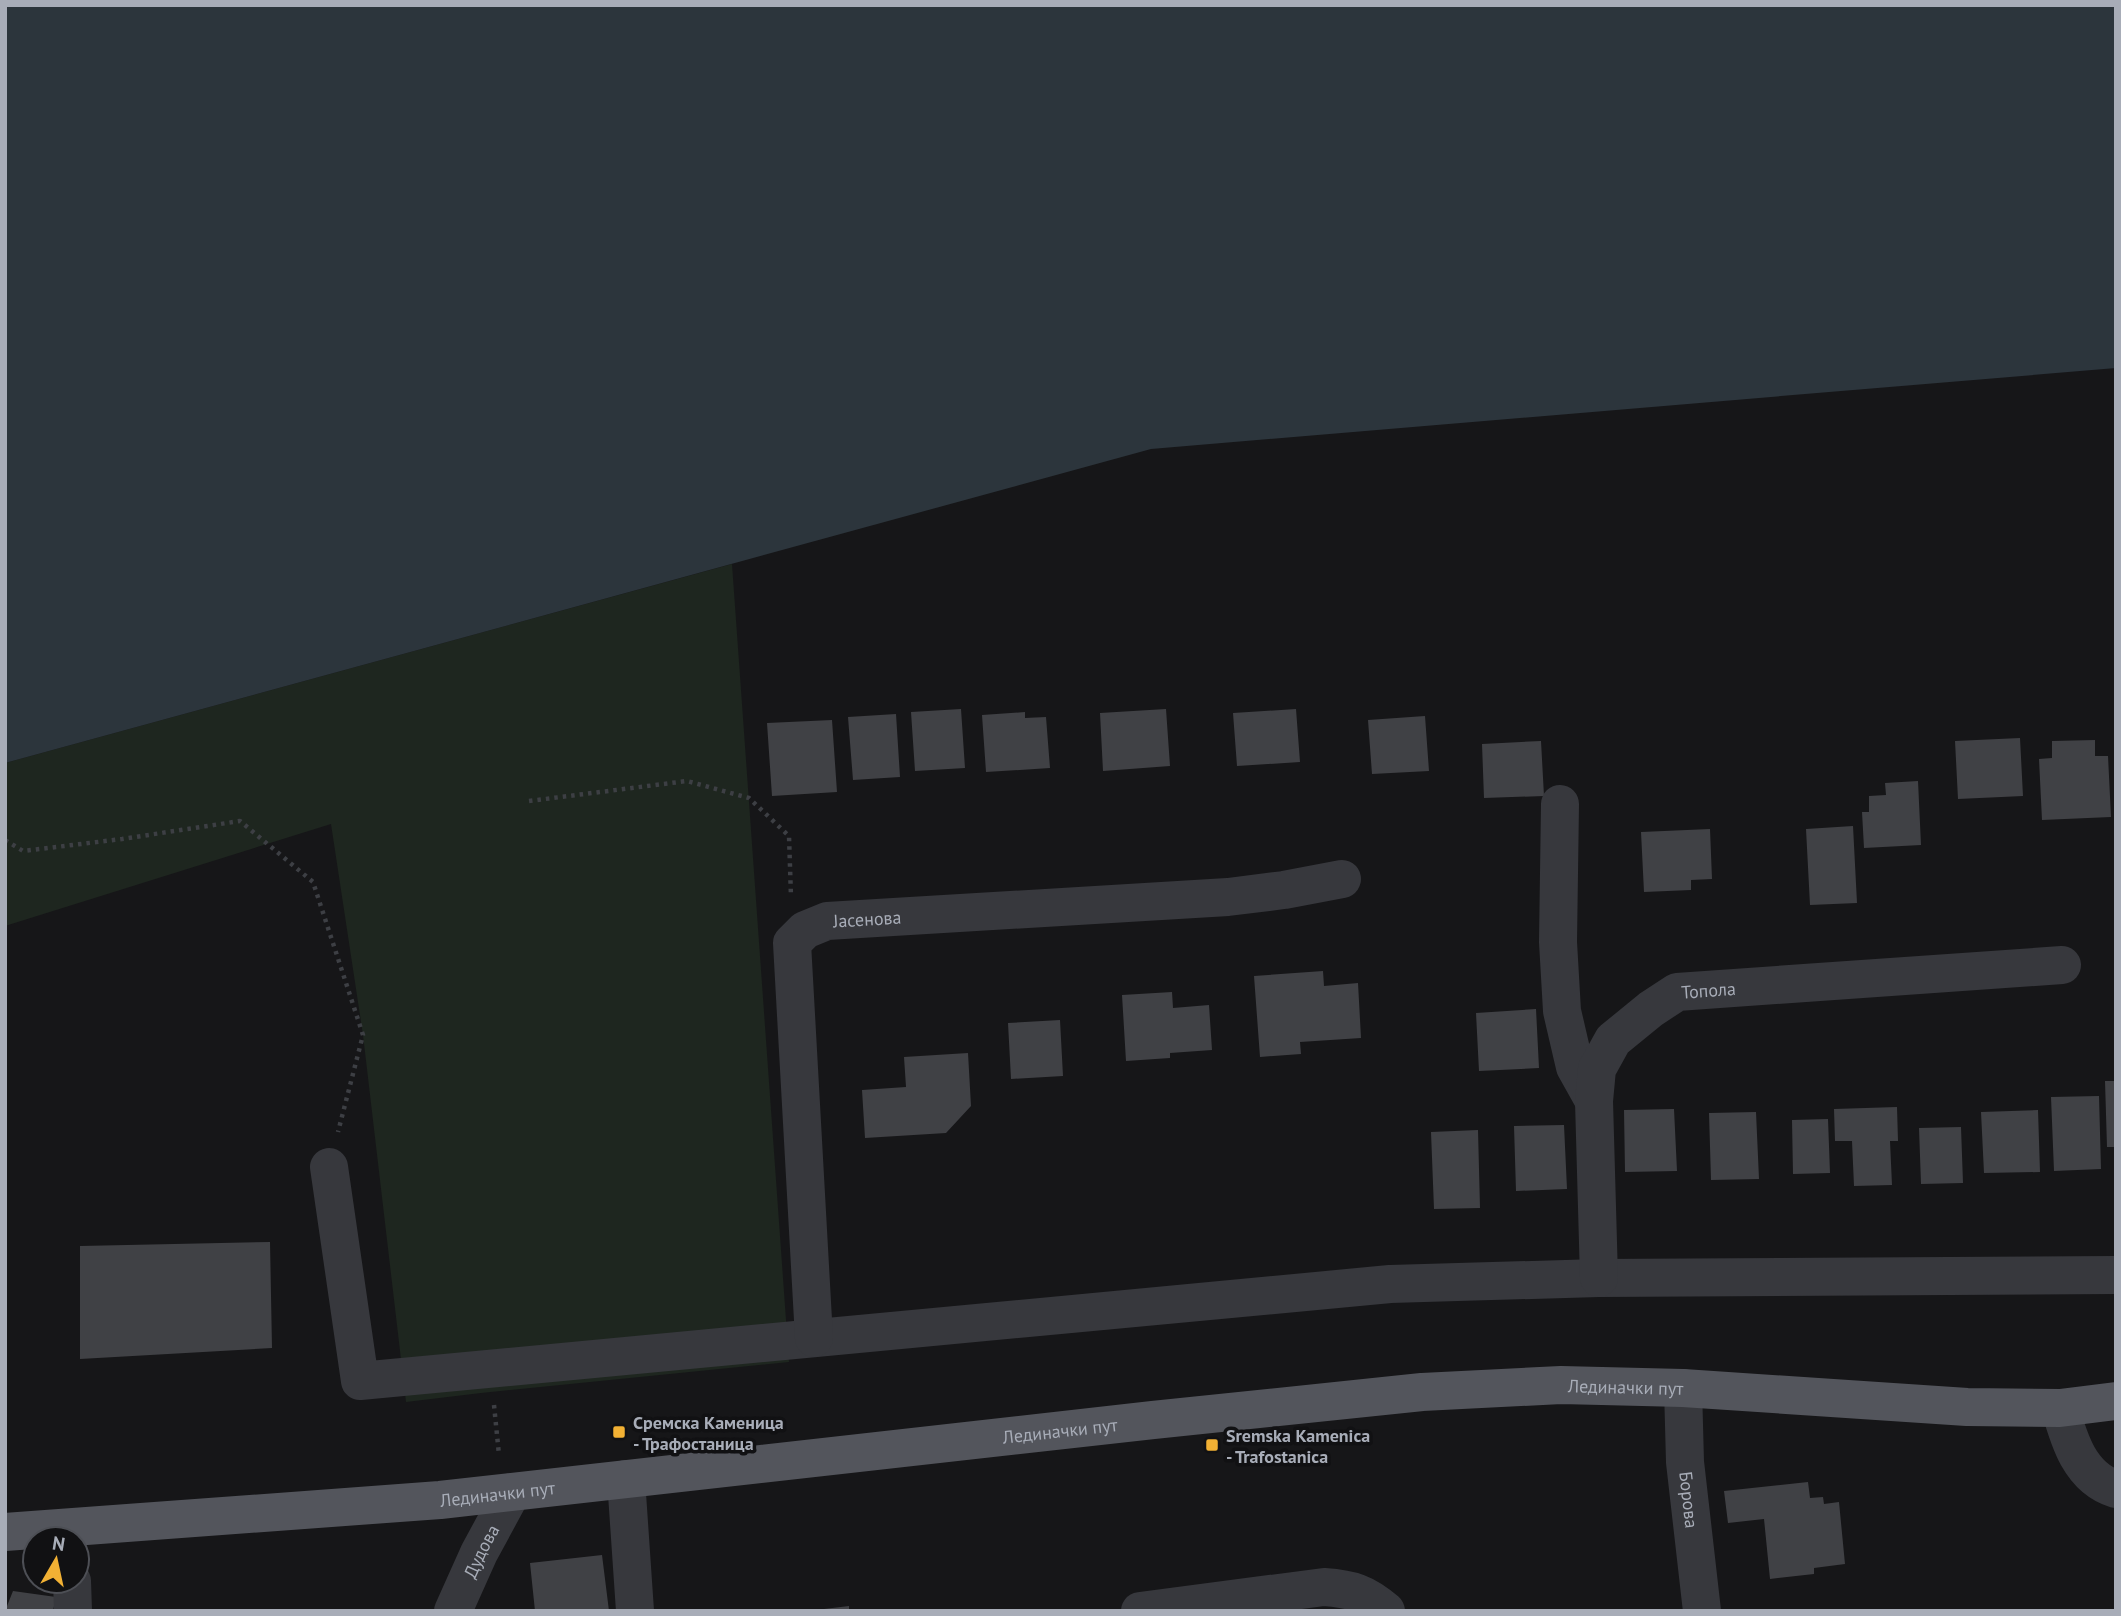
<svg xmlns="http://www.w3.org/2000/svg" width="2121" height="1616" viewBox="0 0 2121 1616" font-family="'PT Sans',sans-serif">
<rect width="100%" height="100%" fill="#161618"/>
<!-- green -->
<path fill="#1e261f" d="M732 564 789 1362 481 1393 406 1402 363 1035 331 824 5 926V763Z"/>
<!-- water -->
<path fill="#2c353c" d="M5 5H2116V368L1151 449 5 763Z"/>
<!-- building -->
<path fill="#404145" d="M961 709 965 768 915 771 911 712Z
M1166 709 1170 766 1103 771 1100 713Z
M1296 709 1300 762 1237 766 1233 713Z
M1025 712V718L1046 717 1050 768 986 772 982 715Z
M896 714 900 777 853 780 848 717Z
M1425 716 1429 771 1372 774 1368 720Z
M832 720 837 792 772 796 767 723Z
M2020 738 2023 796 1958 799 1955 741Z
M2095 740V756H2108L2111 817 2042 820 2039 759 2052 758V741Z
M1541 741 1544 796 1484 798 1482 744Z
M1918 781 1921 845 1864 848 1862 812H1869V796L1886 795 1885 783Z
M1853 826 1857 903 1810 905 1806 829Z
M1710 829 1712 879 1691 880V890L1644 892 1641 832Z
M1323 971 1324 986 1358 983 1361 1038 1300 1042 1301 1054 1260 1057 1254 976Z
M1172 992 1173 1008 1209 1005 1212 1050 1170 1053V1058L1126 1061 1122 995Z
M1536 1009 1539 1068 1479 1071 1476 1013Z
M1060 1020 1063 1076 1011 1079 1008 1023Z
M968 1053 971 1106 946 1133 865 1138 862 1090 906 1087 904 1057Z
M2105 1081H2116V1147H2107Z
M2099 1096 2101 1169 2054 1171 2051 1097Z
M1897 1107 1898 1141H1890L1892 1185 1854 1186 1852 1141H1835L1834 1109Z
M1674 1109 1677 1171 1625 1172 1624 1110Z
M2038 1110 2040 1172 1984 1173 1981 1112Z
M1756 1112 1759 1179 1711 1180 1709 1113Z
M1828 1119 1830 1173 1793 1174 1792 1120Z
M1564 1125 1567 1189 1516 1191 1514 1126Z
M1961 1127 1963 1183 1921 1184 1919 1128Z
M1478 1130 1480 1208 1434 1209 1431 1132Z
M270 1242 272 1348 80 1359V1246Z
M1808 1482 1810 1498 1823 1497 1824 1504 1839 1502 1845 1564 1814 1568V1574L1770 1579 1764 1519 1728 1523 1724 1491Z
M602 1555 609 1611H535L530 1563Z
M13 1591 56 1597 53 1611H5Z
M849 1606V1611H824V1609Z"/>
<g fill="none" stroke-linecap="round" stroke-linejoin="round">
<!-- path -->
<path stroke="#3d3f44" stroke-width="4.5" stroke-dasharray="3.5 5" stroke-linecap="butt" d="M529 801 687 781 749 798 789 836 791 897
M5 840 23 851 122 839 240 821 313 882 363 1035 338 1132
M494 1405 499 1455"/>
<!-- minor -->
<g stroke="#37383d" stroke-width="38">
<path d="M1560 804 1558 942 1562 1011 1575 1067 1594 1101"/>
<path d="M329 1167 360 1381 1390 1284 1599 1278 2116 1275"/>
<path id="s1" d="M1599 1278 1594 1101 1597 1069 1613 1040 1651 1009 1677 992 2062 965"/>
<path id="s2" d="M814 1338 792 943 805 930 827 921 1228 897 1284 890 1342 879"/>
<path id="s3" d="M1683 1388 1685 1462 1702 1611"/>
<path d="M2060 1408C2069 1440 2080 1478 2116 1489"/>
<path d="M626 1479 635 1611"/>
<path d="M72 1581 73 1611"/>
<path id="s4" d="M453 1611 479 1553 512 1492"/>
<path d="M1140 1611 1324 1587C1352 1589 1365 1593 1386 1611"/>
</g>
<!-- major -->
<path stroke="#53555c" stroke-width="38" id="s5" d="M5 1532 440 1500 1153 1420 1422 1392 1561 1385 1683 1388 1967 1407 2060 1408 2116 1401"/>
</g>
<!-- markers -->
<g fill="#f2b134" stroke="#111113" stroke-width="2.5">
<rect x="612" y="1425" width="14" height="14" rx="3.5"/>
<rect x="1205" y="1438" width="14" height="14" rx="3.5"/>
</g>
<g text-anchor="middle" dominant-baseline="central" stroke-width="7" stroke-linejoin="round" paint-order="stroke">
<!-- street labels -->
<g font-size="18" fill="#a8adb8" stroke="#111113">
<text stroke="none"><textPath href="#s2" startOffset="478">Јасенова</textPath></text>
<text stroke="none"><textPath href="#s1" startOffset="354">Топола</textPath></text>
<text stroke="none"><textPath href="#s5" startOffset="1628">Лединачки пут</textPath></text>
<text stroke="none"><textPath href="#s5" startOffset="1060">Лединачки пут</textPath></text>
<text stroke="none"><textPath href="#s5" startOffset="494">Лединачки пут</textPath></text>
<text stroke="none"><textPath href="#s3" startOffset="112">Борова</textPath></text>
<text stroke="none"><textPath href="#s4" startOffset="66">Дудова</textPath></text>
</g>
<!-- poi labels -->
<g font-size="18" font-weight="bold" fill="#a8adb8" stroke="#111113" text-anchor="start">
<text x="633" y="1422">Сремска Каменица<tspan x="633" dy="21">- Трафостаница</tspan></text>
<text x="1226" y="1435">Sremska Kamenica<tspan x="1226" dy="21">- Trafostanica</tspan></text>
</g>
</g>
<!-- border -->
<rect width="2121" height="1616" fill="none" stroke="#a8adb8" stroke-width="14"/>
<!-- north arrow -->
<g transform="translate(56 1560) rotate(9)"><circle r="33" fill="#111113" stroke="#4d4f55" stroke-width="2"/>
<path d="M0-5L12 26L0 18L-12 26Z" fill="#f2b134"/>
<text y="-10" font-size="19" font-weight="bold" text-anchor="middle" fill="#a8adb8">N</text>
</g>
</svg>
